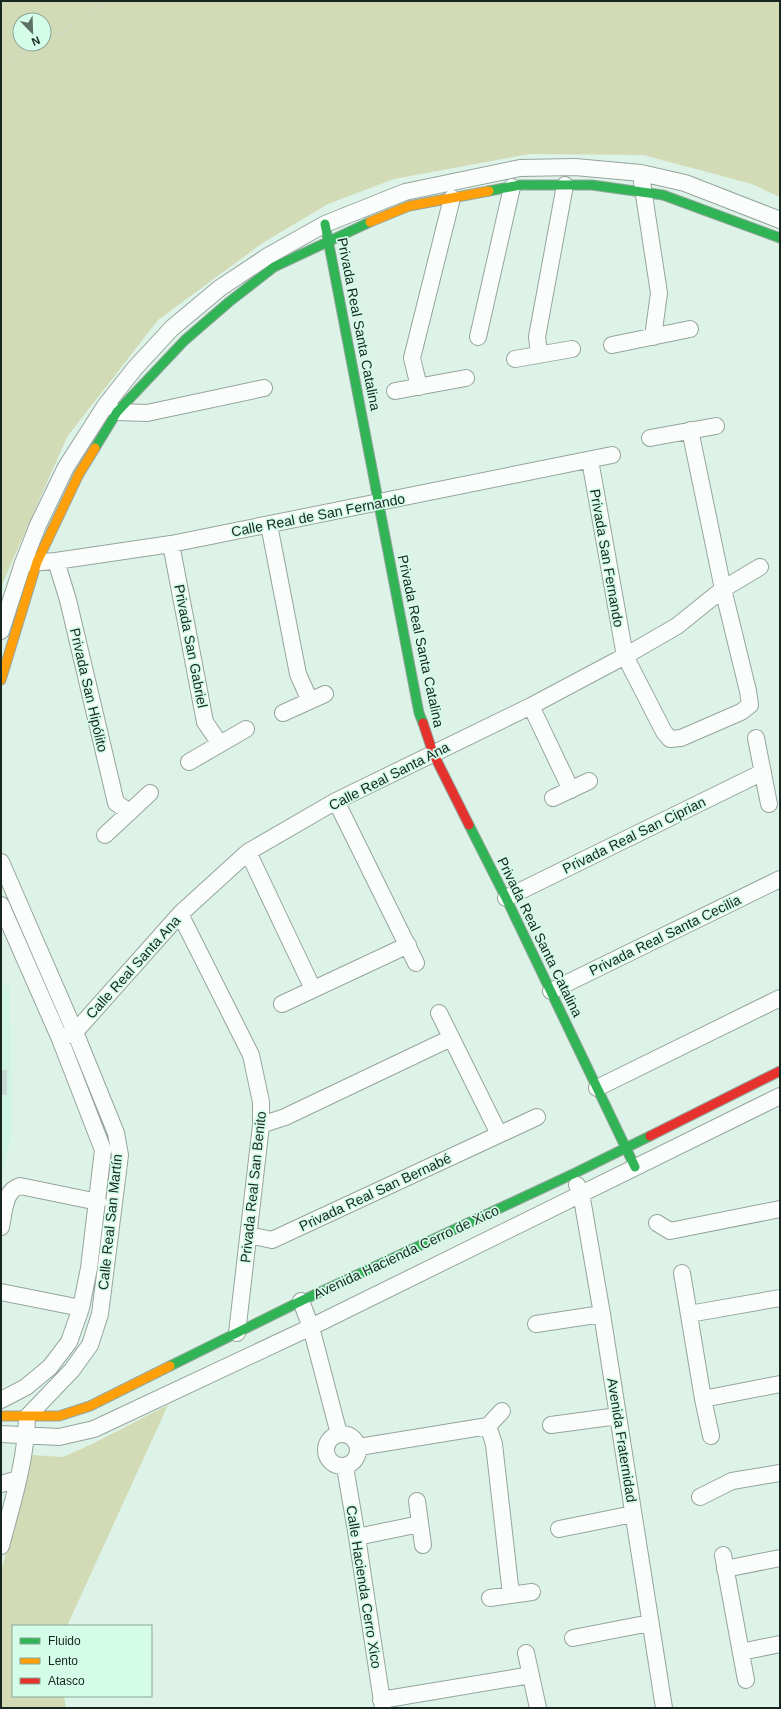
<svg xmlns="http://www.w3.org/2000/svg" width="781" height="1709" viewBox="0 0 781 1709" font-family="Helvetica,sans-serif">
<rect width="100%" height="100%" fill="#ddf3e8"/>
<!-- built -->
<path fill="#cff4e1" d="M1 984 10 986 12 1134 1 1177Z"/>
<!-- green -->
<path fill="#d2dbb5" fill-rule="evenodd" d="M2 1H780V197L752 184 643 155 529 154 394 179 328 204 264 242 158 320 67 437 1 587ZM20 20H44V44H20Z
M168 1405 67 1626H13V1696H64L66 1708H1V1572L32 1455 63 1457 92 1444Z"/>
<!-- building -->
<path fill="#c8dad5" d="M1 1070H7V1095H1Z"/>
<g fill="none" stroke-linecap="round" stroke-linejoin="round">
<defs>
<path id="street" d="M642 182 659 293 653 337
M478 337 512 187
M612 345 690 329
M539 354 537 337 565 185
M515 359 572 349
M419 387 412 358 452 198
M395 391 466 378
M117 412 147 413 264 388
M650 438 716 426
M590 460 625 656 664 732 670 739 681 738 741 712 750 705 748 691 723 589 690 430
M269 525 298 674 310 701
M171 544 205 722 220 744
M56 561 68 600 116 803 130 812
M28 563 56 561 171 544 612 455
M1 631 23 563 38 525 66 467 105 406 135 368 172 328 220 288 268 256 325 224 405 192 520 168 575 167 641 173 685 183 780 220
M531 706 571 790
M283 713 325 694
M756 738 769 804
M189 762 246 729
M553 798 589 781
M336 801 416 963
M105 835 150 793
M248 852 313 989
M1 862 75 1032 116 1133 120 1155 100 1314 90 1345 72 1370 27 1417C26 1461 12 1504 1 1546
M506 898 763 772
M1 905 60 1039 103 1150 89 1268 81 1308 69 1342 50 1367 26 1387 1 1400
M180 914 251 1055 261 1102V1125L237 1333
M551 991 780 879
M282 1004 408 945
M439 1013 499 1134
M60 1039 75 1032 180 914 248 852 336 801 531 706 625 656 677 626 723 589 760 567
M597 1088 780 998
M261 1125 285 1117 451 1038
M577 1185 581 1193 602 1314 664 1708
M657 1223 670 1231 780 1209
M1 1227C4 1214 4 1190 20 1186L98 1202
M249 1235 272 1240 537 1117
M682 1273 703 1399 711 1436
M1 1292 81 1308
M301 1301 311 1327 339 1434
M689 1314 780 1298
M536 1324 602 1314
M703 1399 780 1384
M551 1425 618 1416
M488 1426 494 1444 511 1595
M326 1450a16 16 0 1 1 32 0a16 16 0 1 1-32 0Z
M1 1434 59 1437 94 1429 311 1327 780 1096
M359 1447 488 1426 502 1411
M345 1467 357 1537 383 1708
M1 1484 18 1479
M700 1497 732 1481 780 1473
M417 1501 423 1545
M559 1529 633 1514
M357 1537 420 1524
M723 1555 746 1680
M725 1569 780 1558
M490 1598 532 1592
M573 1638 650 1623
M741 1652 780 1644
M526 1653 538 1708
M381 1700 531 1675"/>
<path id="fast" d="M489 191 520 185H592L663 195 780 238
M325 224 419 713 423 723
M95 448 117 412 185 340 229 302 274 267 370 222
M469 825 506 898 635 1167
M170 1366 301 1301 573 1174 650 1136"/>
<path id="slow" d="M370 222 409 206 489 191
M1 680 37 562 79 474 95 448
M1 1416H59L90 1406 170 1366"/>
<path id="jam" d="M423 723 433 753 469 825
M650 1136 780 1071"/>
</defs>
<!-- street casing -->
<use href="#street" stroke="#95a59d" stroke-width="18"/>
<!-- fast casing -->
<use href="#fast" stroke="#95a59d" stroke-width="11"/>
<!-- slow casing -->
<use href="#slow" stroke="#95a59d" stroke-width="11"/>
<!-- jam casing -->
<use href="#jam" stroke="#95a59d" stroke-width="11"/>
<!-- path -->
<path stroke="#ced4d1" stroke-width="2.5" stroke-dasharray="1 3" stroke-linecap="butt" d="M44 43 65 31 104 1
M1 64 43 44"/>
<!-- street -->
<use href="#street" stroke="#fafdfc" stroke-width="16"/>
<!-- fast -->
<use href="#fast" stroke="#30b455" stroke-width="9"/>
<!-- slow -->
<use href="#slow" stroke="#ff9f0a" stroke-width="9"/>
<!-- jam -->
<use href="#jam" stroke="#e5322d" stroke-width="9"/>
</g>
<g text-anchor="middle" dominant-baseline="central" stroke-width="3.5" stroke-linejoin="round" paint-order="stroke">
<!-- street labels -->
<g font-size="14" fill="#17261f" stroke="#d4fce8">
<text transform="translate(359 324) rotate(79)">Privada Real Santa Catalina</text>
<text transform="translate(318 515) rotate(-11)">Calle Real de San Fernando</text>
<text transform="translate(607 558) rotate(80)">Privada San Fernando</text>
<text transform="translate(421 641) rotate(78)">Privada Real Santa Catalina</text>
<text transform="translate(191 646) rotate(79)">Privada San Gabriel</text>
<text transform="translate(89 690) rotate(77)">Privada San Hipólito</text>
<text transform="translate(389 776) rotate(-27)">Calle Real Santa Ana</text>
<text transform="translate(634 835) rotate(-26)">Privada Real San Ciprian</text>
<text transform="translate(665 935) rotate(-26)">Privada Real Santa Cecilia</text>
<text transform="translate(540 937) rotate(64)">Privada Real Santa Catalina</text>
<text transform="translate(133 967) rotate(-48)">Calle Real Santa Ana</text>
<text transform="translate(253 1187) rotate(-84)">Privada Real San Benito</text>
<text transform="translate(375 1192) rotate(-25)">Privada Real San Bernabé</text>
<text transform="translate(110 1222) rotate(-84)">Calle Real San Martín</text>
<text transform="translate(406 1252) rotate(-25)">Avenida Hacienda Cerro de Xico</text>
<text transform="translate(622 1440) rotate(81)">Avenida Fraternidad</text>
<text transform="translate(364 1587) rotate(81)">Calle Hacienda Cerro Xico</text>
</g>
</g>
<!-- border -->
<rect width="781" height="1709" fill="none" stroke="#17261f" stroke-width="4"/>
<!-- legend -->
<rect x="12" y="1625" width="140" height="72" fill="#d4fce8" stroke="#88a698"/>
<rect x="20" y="1638" width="20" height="6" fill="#30b455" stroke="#88a698"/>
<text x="48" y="1645" font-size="12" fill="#17261f">Fluido</text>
<rect x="20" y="1658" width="20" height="6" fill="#ff9f0a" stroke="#88a698"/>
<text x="48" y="1665" font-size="12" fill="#17261f">Lento</text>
<rect x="20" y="1678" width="20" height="6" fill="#e5322d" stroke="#88a698"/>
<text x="48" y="1685" font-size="12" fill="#17261f">Atasco</text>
<!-- north arrow -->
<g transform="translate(32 32) rotate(157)"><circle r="19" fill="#d4fce8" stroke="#88a698"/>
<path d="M0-3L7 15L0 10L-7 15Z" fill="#5c6e65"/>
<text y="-6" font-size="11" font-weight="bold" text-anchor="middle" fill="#17261f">N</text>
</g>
</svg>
